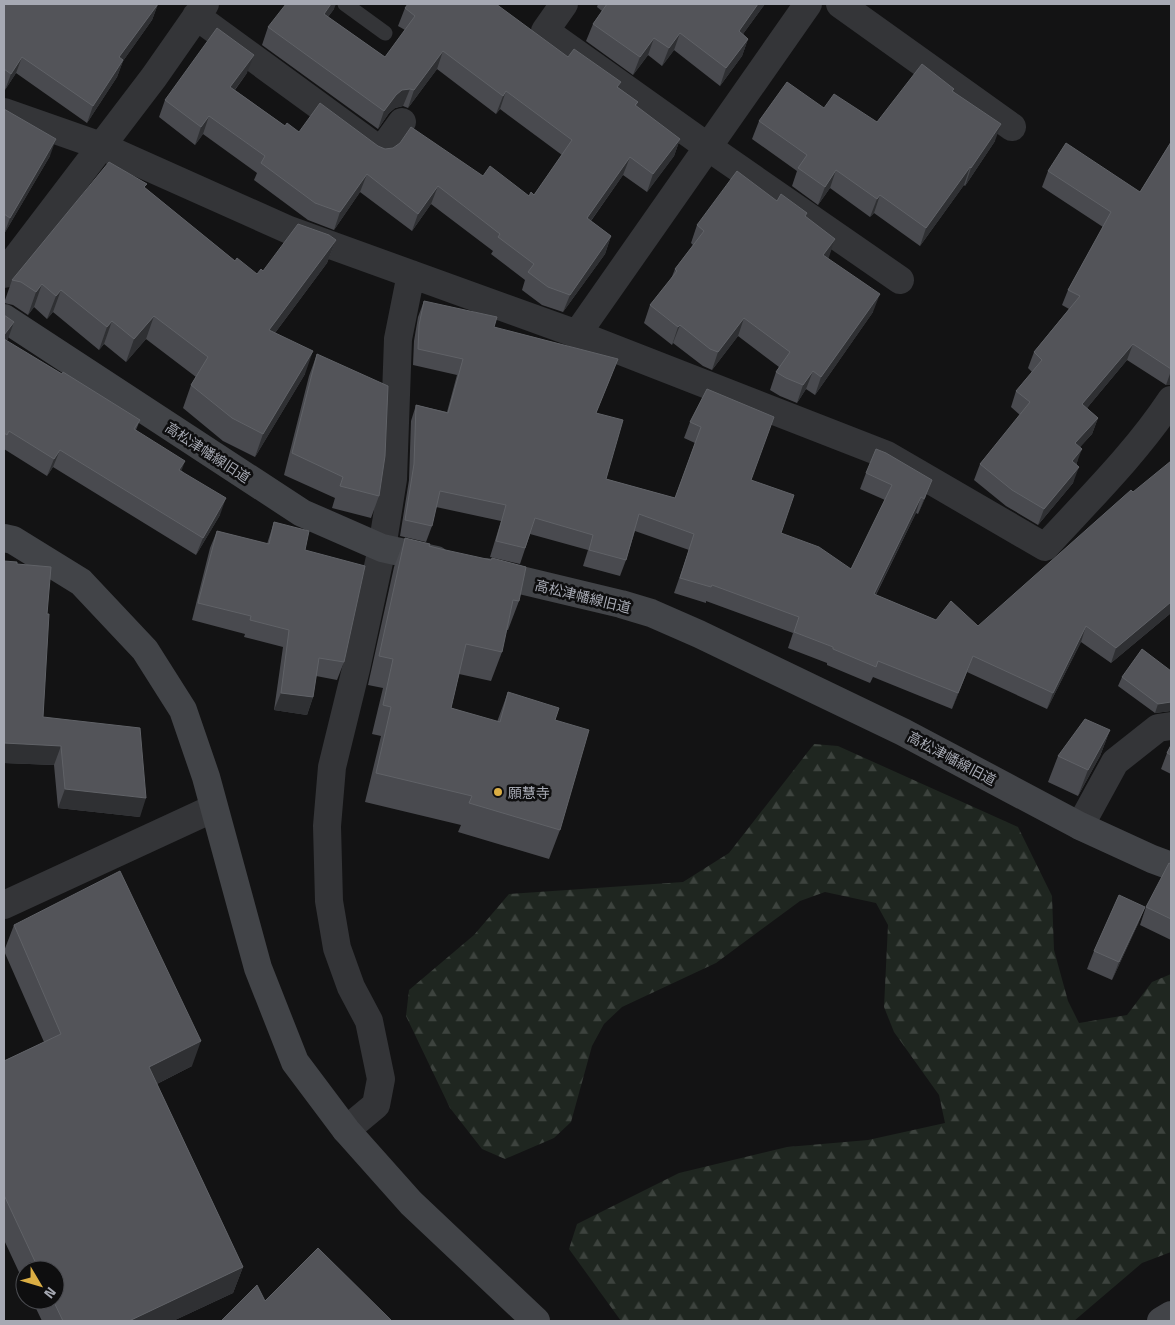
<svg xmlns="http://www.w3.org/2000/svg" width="1175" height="1325" viewBox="0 0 1175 1325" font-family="'Titillium Web','Noto Sans JP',sans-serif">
<defs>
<pattern id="forest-firs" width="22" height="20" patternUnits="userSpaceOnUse" patternTransform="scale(1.25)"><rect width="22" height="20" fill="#1f2620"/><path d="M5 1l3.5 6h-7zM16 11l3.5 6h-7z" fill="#3d433e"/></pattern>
</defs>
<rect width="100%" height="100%" fill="#131314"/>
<!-- forest -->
<path fill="url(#forest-firs)" d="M814 744 838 746 1018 827 1052 896 1054 950 1068 1001 1079 1023 1127 1015 1152 982 1171 974V1252L1142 1263 1074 1321H621L569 1249 577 1224 679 1173 787 1147 868 1140 945 1123 939 1095 894 1032 884 1007 888 925 876 903 825 892 800 901 716 963 622 1007 604 1024 592 1046 571 1122 554 1138 505 1159 482 1149 450 1108 406 1016 409 990 474 935 509 894 683 882 729 853Z"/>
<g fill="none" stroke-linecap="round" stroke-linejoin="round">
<!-- lane -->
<path stroke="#343538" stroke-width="15" d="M345 4 385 33"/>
<!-- street -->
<path stroke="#343538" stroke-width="28" d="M564 4 545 31 708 147 900 280
M840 4 1012 127
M196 16 381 151 402 122
M4 112 101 146 289 230 577 334 887 455 1045 547C1088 500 1136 453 1171 400
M4 274 154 77 205 4
M577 334 808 4
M1080 826 1115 762 1158 728 1171 726
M4 905 214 808
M346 1130 376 1105 381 1079 369 1021 351 987 337 948 329 901 327 826 332 767 356 669 382 548 393 479 398 339 411 274"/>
<!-- secondary -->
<path stroke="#424448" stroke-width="28" d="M4 318 302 513 382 548 436 560
M4 538 13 540 81 582 145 650 183 710 206 777 258 968 295 1062 346 1130 411 1203 536 1321
M487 572 621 604 651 613 699 634 903 732 1080 826 1152 859 1171 866
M1161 1321 1171 1315"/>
</g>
<!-- wall -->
<path fill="#494a4f" d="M4 4H158L152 20 123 61 117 77 87 123 16 73 5 90 4 89Z
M598 4H765L743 34 748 39 742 56 720 86 674 50 662 66 648 55 633 75 586 41 593 24 602 11 597 7Z
M405 8 568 57 619 88 638 102 636 106 680 139 674 156 647 192 623 175 591 221 611 236 605 254 563 312 542 305 522 290 525 280 491 254 493 251 431 204 412 231 360 192 334 230 308 220 254 180 257 173 203 134 195 145 159 117 165 100 247 73 235 90 285 126 299 132 378 146 385 149 483 176 529 196 534 195 562 155 500 109 496 114 437 69 408 108 403 106 395 108 389 113 378 129 262 45 268 27 334 9 328 17 385 57 405 30 398 26Z
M953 91 995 141 965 186 964 185 920 246 874 213 870 217 830 188 818 205 792 186 797 171 752 139 759 121 824 108 877 122Z
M4 109 50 156 4 234Z
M1171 142V385H1166L1127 360 1087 408 1098 418 1092 434 1080 447 1073 483 1038 525 1006 506 974 480 980 464 1020 415 1011 407 1016 391 1032 372 1028 368 1034 352 1069 309 1062 305 1068 290 1103 227 1042 187 1048 171 1140 192Z
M145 188 235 261 257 274 336 240 327 263 275 333 305 374 255 457 223 441 183 408 191 385 196 377 146 339 126 362 104 344 99 350 53 312 47 319 34 307 28 315 13 305 4 303 12 280Z
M777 201 806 217 835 239 828 258 873 312 815 395 806 389 797 403 780 396 770 390 776 372 779 367 738 336 712 370 703 366 673 343 672 345 644 323 650 305 671 279 675 269 693 245 691 243 697 225Z
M424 301 494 327 612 374 596 413 606 479 675 498 695 443 684 438 690 422 707 389 751 480 781 533 851 569 885 500 860 489 866 473 926 496 918 514 916 513 876 595 936 620 978 626 1171 613 1111 663 1081 642 1047 709 967 672 952 709 873 677 870 683 827 665V663L788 648 793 633 706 601V603L674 593 689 550 635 531 626 560 620 576 583 566 588 550 530 534 520 564 490 557 501 521 436 507 432 526 426 542 400 536 409 480 411 421 416 405 447 412 457 375 413 365 414 341 418 317Z
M4 315 8 339 6 341 140 420 136 430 182 471 220 515 196 555 53 467 47 476 4 449Z
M317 354 379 496 371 518 332 508 335 498 284 475 309 376Z
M274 522 305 550 344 662 337 680 316 676 313 697 307 715 274 710 283 647 244 637 245 634 192 620 210 548 217 531 267 544Z
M405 538 429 546 519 601 508 630H506L502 652 491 681 459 674 451 708 497 722 508 692 555 720 560 830 549 859 458 832 461 825 365 802 381 736 372 734 383 688 368 685 394 567Z
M17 564 47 614 43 717 140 817 58 808 54 765 4 763Z
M1171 671V711L1155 713 1118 686 1122 677Z
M1110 730 1100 756 1078 796 1048 782 1058 756Z
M1171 745V774L1161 769 1167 753Z
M1171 864V940L1140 925 1146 907Z
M1145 907 1138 924 1112 980 1087 969 1094 951Z
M14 925 192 1066 157 1084 243 1267 233 1293 173 1321H42L32 1300H55V1270H25V1285L4 1240V1061L44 1042 4 951Z"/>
<!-- shaded-wall -->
<path fill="#2f3033" d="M158 4 152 20 123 61 117 77 87 123 93 106 119 57Z
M331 4H336L334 9 317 31 324 14Z
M758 4H765L732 49 739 31Z
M680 33 674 50 662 66 669 48Z
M654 38 648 55 633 75 640 57Z
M748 39 742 56 720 86 726 68Z
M443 51 437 69 408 108 414 90Z
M254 55 247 73 224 104 230 87Z
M22 57 16 73 5 90 11 74Z
M410 89 403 106 395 108 389 113 378 129 384 111 396 95 402 90Z
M506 91 500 109 496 114 503 96Z
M209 116 203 134 195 145 201 127Z
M1001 124 995 141 965 186 971 168Z
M56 139 50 156 4 234 10 218Z
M680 139 674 156 647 192 653 174Z
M630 157 623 175 580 236 587 218Z
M970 167 964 185 920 246 926 228Z
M836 170 830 188 818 205 825 187Z
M367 174 360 192 334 230 340 212Z
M438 186 431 204 412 231 418 214Z
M880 195 874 213 870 217 877 199Z
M611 236 605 254 563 312 570 295Z
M835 239 829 257 817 273 823 255Z
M336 240 327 263 260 353 269 330Z
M42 284 34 307 28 315 36 292Z
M61 290 53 312 47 319 56 296Z
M880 294 873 312 815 395 821 377Z
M154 316 146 339 126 362 134 339Z
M744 318 738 336 712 370 718 352Z
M112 321 104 344 99 350 107 327Z
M14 322 8 339 4 344V335Z
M680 325 673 343 672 345 678 327Z
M1133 344 1127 360 1077 420 1082 404Z
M313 351 305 374 255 457 263 434Z
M813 371 806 389 797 403 803 385Z
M1171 371V385H1166Z
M1098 418 1092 434 1069 459 1075 443Z
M1082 449 1076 465 1072 461Z
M60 450 53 467 47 476 54 459Z
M185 461 179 478V470Z
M1079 467 1073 483 1038 525 1044 509Z
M932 480 926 496 918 514 924 499Z
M921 497 916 513 868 610 874 594Z
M226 498 220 515 196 555 203 538Z
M1171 602V613L1111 663 1116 648Z
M1086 626 1081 642 1047 709 1053 693Z
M973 656 967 672 952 709 958 693Z
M281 693 313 697 307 715 274 710Z
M1171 702V711L1155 713 1158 704Z
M1110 730 1100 756 1078 796 1088 770Z
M4 743 61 746 54 765 4 763Z
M65 789 146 798 140 817 58 808Z
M1145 907 1138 924 1112 980 1119 962Z
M201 1041 192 1066 139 1093 149 1067Z
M243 1267 233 1293 173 1321H129Z"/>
<!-- building -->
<path fill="#535459" stroke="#606267" d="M4 4H158L119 57 123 60 93 106 22 57 11 74 4 69Z
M286 4H331L324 14 385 57 415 16 405 8 408 4H496L568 57 574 49 621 82 617 87 638 102 635 105 680 139 653 174 630 157 587 218 611 236 570 295 548 287 528 272 534 264 498 237 500 234 438 186 418 214 367 174 340 212 315 203 261 163 265 156 209 116 201 127 165 100 217 28 254 55 230 87 285 126 287 123 299 132 320 103 378 146 385 149 393 148 400 143 411 127 483 176 490 166 529 196 531 192 534 195 572 140 506 91 503 96 443 51 414 90 410 89 402 90 396 95 384 111 268 27Z
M607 4H758L739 31 748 39 726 68 680 33 669 48 654 38 640 57 593 24Z
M922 64 954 89 952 91 1001 124 971 168 970 167 926 228 880 195 877 199 836 170 825 187 798 168 807 155 759 121 787 82 824 108 834 94 877 122Z
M4 109 56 139 10 218 4 214Z
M1171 142V369L1133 344 1082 404 1098 418 1075 443 1082 449 1072 461 1079 467 1044 509 1012 490 980 464 1030 402 1016 391 1042 360 1034 352 1080 296 1068 290 1111 212 1048 171 1066 143 1140 192Z
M109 162 147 184 144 187 235 261 237 258 257 274 261 269 263 271 298 224 329 235 336 240 269 330 313 351 263 434 232 418 191 385 208 357 154 316 134 339 112 321 107 327 61 290 56 296 42 284 36 292 21 282 12 280Z
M737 171 777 201 781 194 807 213 805 216 835 239 823 255 880 294 821 377 813 371 803 385 786 378 776 372 790 352 744 318 718 352 710 349 680 325 678 327 650 305 677 271 675 269 704 231 697 225Z
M424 301 497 317 494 327 618 359 596 413 623 420 606 479 675 498 701 427 690 422 707 389 774 417 751 480 794 495 781 533 819 547 851 569 892 485 866 473 876 449 886 453 932 480 924 499 921 497 874 594 936 620 951 601 978 626 1131 490 1133 492 1171 461V602L1116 648 1086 626 1053 693 973 656 958 693 878 661 876 667 833 649V647L794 632 799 617 712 585 711 587 680 578 694 534 639 514 626 560 589 550 593 535 535 518 525 548 496 541 506 505 440 491 432 526 405 520 414 464 416 405 448 413 463 359 418 349 419 325Z
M4 315 14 322 4 335Z
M4 339 62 374 63 372 140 420 134 429 185 461 179 470 226 498 203 538 60 450 54 459 9 431 7 435 4 433Z
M317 354 388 386 385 456 379 496 340 486 343 477 292 453Z
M274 522 309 531 305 550 365 566 344 662 319 658 313 697 281 693 289 630 250 620 251 616 198 603 217 531 269 544Z
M405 538 430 544 429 546 441 549 491 560 492 558 526 567 519 601 513 600 502 652 466 644 451 708 500 722 508 692 559 708 555 720 589 730 560 830 469 803 472 796 376 773 391 707 383 705 393 659 379 656Z
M4 561 17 562V564L51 567 47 614H49L43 717 140 728 146 798 65 789 61 746 4 743Z
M1142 649 1171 671V702L1158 704 1122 677Z
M1085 719 1110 730 1088 770 1058 756Z
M1171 745V755L1167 753Z
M1169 863 1171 864V919L1146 907Z
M120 871 201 1041 149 1067 243 1267 129 1321H63L53 1300H55V1270H39L4 1195V1061L61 1034 14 925Z
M1119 895 1145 907 1119 962 1094 951Z
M318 1248 392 1321H221L257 1285 265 1301Z"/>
<!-- markers -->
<circle fill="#dbae44" stroke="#0e0e0f" stroke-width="2" cx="498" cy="792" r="5"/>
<g text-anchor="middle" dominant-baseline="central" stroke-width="5" stroke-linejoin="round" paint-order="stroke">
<!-- street labels -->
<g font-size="14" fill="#a6a9b3" stroke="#0e0e0f">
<text transform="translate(208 452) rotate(33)">高松津幡線旧道</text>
<text transform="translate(583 596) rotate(14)">高松津幡線旧道</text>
<text transform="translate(952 758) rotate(28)">高松津幡線旧道</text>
</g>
<!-- poi labels -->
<g font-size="14" fill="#a6a9b3" stroke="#0e0e0f" text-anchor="start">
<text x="508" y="792">願慧寺</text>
</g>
</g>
<!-- border -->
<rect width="1175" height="1325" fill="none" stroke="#a6a9b3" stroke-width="10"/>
<!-- north arrow -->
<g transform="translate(40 1285) rotate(128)"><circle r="24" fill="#0e0e0f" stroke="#4b4c51"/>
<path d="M0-4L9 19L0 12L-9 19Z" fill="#dbae44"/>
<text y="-8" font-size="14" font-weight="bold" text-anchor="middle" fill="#a6a9b3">N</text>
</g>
</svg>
